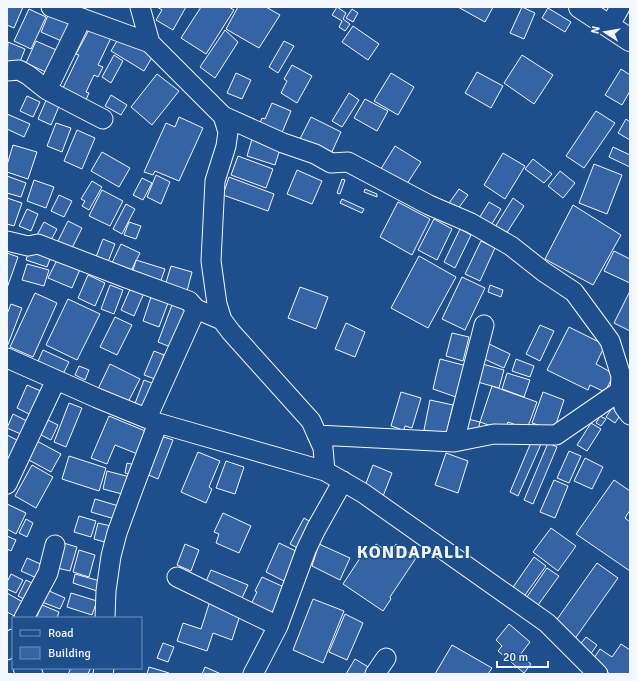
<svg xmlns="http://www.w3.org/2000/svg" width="637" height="681" viewBox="0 0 637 681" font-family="Signika,sans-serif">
<rect width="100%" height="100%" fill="#1f4e8c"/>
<!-- building -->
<path fill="#3563a3" stroke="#f2f6ff" d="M7 7H23L14 28 7 25Z
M157 7H186L173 30 156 20 162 10Z
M201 7H229L234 10 206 54 181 38Z
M238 7H266L280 15 259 48 226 29Z
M337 7 346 13 343 19 350 24 345 31 339 27 342 21 332 15Z
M458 7H493L485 22Z
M522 7 535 13 524 39 510 33Z
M548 8 571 22 565 32 542 18Z
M29 9 46 17 31 49 14 41Z
M352 9 358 13 353 22 346 18Z
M49 13 74 24 66 43 41 32Z
M353 26 379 44 368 60 342 42Z
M90 28 111 38 98 65 103 67 98 77 94 75 86 92 89 93 85 102 62 90 79 55 76 54Z
M225 30 238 42 215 78 200 67Z
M121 34 154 54 144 71 111 51Z
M36 41 61 52 50 74 26 63Z
M284 41 294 46 278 73 269 67Z
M8 42 25 49 18 67 7 62Z
M114 55 123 61 111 83 102 77Z
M522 55 553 75 534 104 504 83Z
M292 65 312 76 297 103 281 93 287 81 284 79Z
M621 69 630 75V91L622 105 605 95Z
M477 72 503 86 491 108 465 93Z
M236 73 251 80 242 99 227 93Z
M391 73 414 87 398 115 374 101Z
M157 74 179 91 152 125 131 107Z
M349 93 359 100 342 127 332 121Z
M111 95 127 105 121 115 105 106Z
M27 96 40 102 33 117 20 111Z
M47 98 60 104 51 125 38 119Z
M365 99 388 111 377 131 354 118Z
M272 103 291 111 281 135 259 125 262 118 265 119Z
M596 111 615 123 584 168 566 156Z
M7 114 30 124 24 137 7 129Z
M179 117 203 128 179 181 155 171 153 175 144 172 166 123 175 127Z
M311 117 341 132 330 156 299 141Z
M626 119 630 122V140L618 133Z
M56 123 71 128 62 152 47 146Z
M77 130 95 138 82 169 64 161Z
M252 139 280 149 275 165 247 156Z
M13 145 37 152 28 179 7 172V165Z
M395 146 421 162 405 187 379 172Z
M613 147 630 155V167L609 157Z
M102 152 130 168 119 187 91 171Z
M503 153 525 166 505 199 484 185Z
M238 156 273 169 266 188 231 175Z
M533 159 552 174 544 183 525 169Z
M594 164 622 175 607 214 579 203Z
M297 170 322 181 312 204 287 194Z
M560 171 575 183 563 198 548 186Z
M156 175 170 182 161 204 147 197Z
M7 176 26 183 21 197 7 193Z
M229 177 274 194 268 211 223 195Z
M142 178 152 183 143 200 133 195Z
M342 179 345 180 340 194 337 193Z
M34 180 54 187 46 208 27 201Z
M92 181 102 187 89 210 82 206 85 201 81 199Z
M365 189 377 194V197L364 192Z
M459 189 468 195 455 213 447 206Z
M102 190 123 201 110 226 89 216Z
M59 195 72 201 64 217 51 211Z
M7 198 22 203 14 226 7 224Z
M513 198 524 206 506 234 495 227Z
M342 199 364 209 362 213 340 203Z
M398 202 430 219 412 255 380 237Z
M489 202 501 209 490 227 478 220Z
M126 204 135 209 122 234 113 229Z
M573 205 621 235 593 285 545 259Z
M27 209 38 214 31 231 19 226Z
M434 219 452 229 437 260 418 250Z
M68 221 82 228 70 252 56 245Z
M44 222 57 229 50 242 37 235Z
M129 222 141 226 136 239 124 235Z
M460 229 471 235 455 268 444 262Z
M103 239 115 244 106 267 94 262Z
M481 241 495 248 480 281 465 274Z
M121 244 140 253 130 273 110 267Z
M30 248 52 254 47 267 26 260Z
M614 251 630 259V283L604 271Z
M7 253 18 257 7 288Z
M419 256 456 277 428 328 391 308Z
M58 258 81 267 72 288 48 278Z
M136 260 165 269 159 286 131 277Z
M27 264 49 270 44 286 22 280Z
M171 266 192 272 186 295 164 289Z
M88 275 105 283 95 306 78 298Z
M462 277 485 288 465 330 442 319Z
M110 285 123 290 114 314 101 309Z
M490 285 503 290 501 297 488 292Z
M131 287 144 293 134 316 121 310Z
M300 287 328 297 316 329 288 318Z
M630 291V331L614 323Z
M35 293 57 303 33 357 10 347Z
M151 297 168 303 159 327 143 321Z
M68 299 100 314 77 360 46 345Z
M11 304 22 308 7 347V314Z
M172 305 187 311 173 348 158 342Z
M115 317 132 325 117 355 100 347Z
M346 323 365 332 355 357 335 349Z
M540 325 554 331 540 361 526 354Z
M569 327 605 345 596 364 614 374 605 392 590 385 588 390 547 370Z
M452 333 469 337 463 361 446 356Z
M487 343 510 354 504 368 480 357Z
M43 350 69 362 63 374 38 361Z
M154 351 164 355 155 379 144 375Z
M440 359 467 366 459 398 433 389Z
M516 359 534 366 530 377 512 371Z
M479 363 504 370 499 388 474 381Z
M110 364 140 379 127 404 98 389Z
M79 366 89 370 85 380 75 375Z
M507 373 530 380 524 397 502 389Z
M144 380 154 384 144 410 134 406Z
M27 385 43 392 33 416 17 408Z
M492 386 537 402 527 429 508 422 505 431 480 422Z
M401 392 421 398 412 428 405 426 403 433 400 432V429L391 426Z
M543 392 564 400 554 430 532 423Z
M430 400 453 405 446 435 424 430Z
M69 403 82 408 66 447 54 442Z
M612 408 621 414 615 423 606 417Z
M13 414 29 422 23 435 7 428Z
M109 416 150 433 140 455 115 445 107 464 91 458Z
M600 416 606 419 601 426 596 423Z
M464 418 480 422 476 437 460 433Z
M46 419 58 425 51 440 39 434Z
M591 423 601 429 587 451 577 445Z
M7 435 19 441 9 459 7 457Z
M158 435 173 440 158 479 144 473Z
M532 440 541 444 518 496 510 492Z
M37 441 61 454 51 472 27 459Z
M548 443 557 447 533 504 524 500Z
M569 451 581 456 569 483 557 478Z
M198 452 220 461 209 487 212 489 206 503 181 492Z
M446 453 468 461 458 493 435 485Z
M69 456 106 468 99 491 62 479Z
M585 458 603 467 592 489 574 481Z
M226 461 244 467 235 494 216 488Z
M127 463 135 465 133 475 125 473Z
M32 465 53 477 36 508 15 496Z
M373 465 392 473 382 499 363 491Z
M107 471 130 477 126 495 103 489Z
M554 480 568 486 555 518 540 512Z
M614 480 630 491V510L625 518 630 522V571L576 534Z
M95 499 122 507 118 520 91 512Z
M7 504 26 513 16 534 7 529Z
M223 513 251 526 239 553 216 543 219 534 214 532Z
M79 516 96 521 91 537 74 532Z
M304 518 316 525 303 551 290 544Z
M26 519 33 523 27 537 19 533Z
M98 523 111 526 108 543 94 539Z
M551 528 576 546 558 571 533 552Z
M7 536 16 540 11 551 7 549Z
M60 542 77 547 70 571 53 567Z
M279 543 302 554 288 583 266 572Z
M185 544 199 550 191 571 177 565Z
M319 544 350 558 340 580 312 566Z
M376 544 390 553 396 544 416 558 390 597 391 599 383 611 343 584 364 552 368 555Z
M79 550 95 555 89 577 73 572Z
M534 557 546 566 520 602 509 593Z
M27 558 45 566 39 579 21 571Z
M597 563 618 578 574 640 553 625Z
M547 568 559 576 533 612 522 604Z
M211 570 248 585 242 598 204 586Z
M11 574 23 580 16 593 7 589V582Z
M75 574 100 581 97 591 73 583Z
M262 577 286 588 276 616 251 604 257 592 255 591Z
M26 580 36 585 28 601 18 596Z
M47 590 65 598 60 609 42 602Z
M7 593 28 605 18 618 7 612Z
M71 593 97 601 92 615 67 607Z
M313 599 344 611 323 663 293 650Z
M210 601 241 612 232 640 213 633 207 651 177 641 183 623 201 629Z
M42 605 59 612 57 618H36Z
M345 614 363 623 347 660 329 652Z
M509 624 530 642 520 655 531 664 524 673 498 651 502 646 496 640Z
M586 637 597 645 590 655 578 647Z
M163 643 174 647 168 662 157 658Z
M621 644 630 650V674H610L592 661 600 649 612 657Z
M452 645 492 668 488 674H435Z
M355 659 375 671 373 674H346Z
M149 667 169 673 168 674H147Z
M205 667 221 674H202Z
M71 668H87L90 669 88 674H68Z"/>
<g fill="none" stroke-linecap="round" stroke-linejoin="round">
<defs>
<path id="minor" d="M51 7 150 43
M140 7 150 43 223 116 228 132 226 146 215 181 211 261 217 304 222 320 231 332 311 421 323 448 325 471
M609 27 620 7
M7 71 19 70 28 75 47 90 103 119
M47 90 82 18
M223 116 283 143 315 154 331 163 348 162 429 205 471 223 511 246 544 272 574 292 610 341 621 376 620 391 624 407 630 415
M7 241 28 246 38 244 126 278 189 301 196 309 222 320
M7 358 97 398 158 423 325 471 363 493 547 623 598 674
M147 418 196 309
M317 435 454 442 494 434 556 435 620 391 626 382
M454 442 484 325
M7 484 56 380
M177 577 278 626
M24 618 48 573 55 545
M105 618 106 591 111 556 117 533 133 489 158 423
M7 650 13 639
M23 668 33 674
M103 674 104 668
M253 674 278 626 306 550 316 529 343 481
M375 674 386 658"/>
<path id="major" d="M580 7 630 40"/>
</defs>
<!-- minor casing -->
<use href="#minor" stroke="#f2f6ff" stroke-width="21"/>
<!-- major casing -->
<use href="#major" stroke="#f2f6ff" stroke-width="24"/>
<!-- minor -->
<use href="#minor" stroke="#1f4e8c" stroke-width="19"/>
<!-- major -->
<use href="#major" stroke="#1f4e8c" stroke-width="22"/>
</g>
<g text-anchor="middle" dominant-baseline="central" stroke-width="3" stroke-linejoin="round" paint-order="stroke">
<!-- district labels -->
<g font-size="18" font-weight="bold" letter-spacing="1" fill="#f2f6ff" stroke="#1f4e8c">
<text x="414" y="552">KONDAPALLI</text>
</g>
</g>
<!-- border -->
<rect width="637" height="681" fill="none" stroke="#f2f6ff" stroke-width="16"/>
<!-- legend -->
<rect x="12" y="617" width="130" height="52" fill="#1f4e8c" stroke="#7391ba"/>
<rect x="20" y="630" width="20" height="6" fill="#1f4e8c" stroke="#7391ba"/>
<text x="48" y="637" font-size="12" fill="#f2f6ff">Road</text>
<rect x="20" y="647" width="20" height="12" fill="#3563a3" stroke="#7391ba"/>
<text x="48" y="657" font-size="12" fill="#f2f6ff">Building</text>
<!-- north arrow -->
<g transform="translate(605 32) rotate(282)" stroke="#1f4e8c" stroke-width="3" paint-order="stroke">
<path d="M0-3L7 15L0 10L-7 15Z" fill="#f2f6ff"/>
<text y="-6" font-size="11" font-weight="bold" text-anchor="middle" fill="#f2f6ff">N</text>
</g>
<!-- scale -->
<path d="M497 661v6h51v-6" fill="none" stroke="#f2f6ff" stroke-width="2"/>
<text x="503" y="661" font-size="12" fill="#f2f6ff" stroke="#1f4e8c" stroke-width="3" paint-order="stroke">20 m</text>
</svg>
